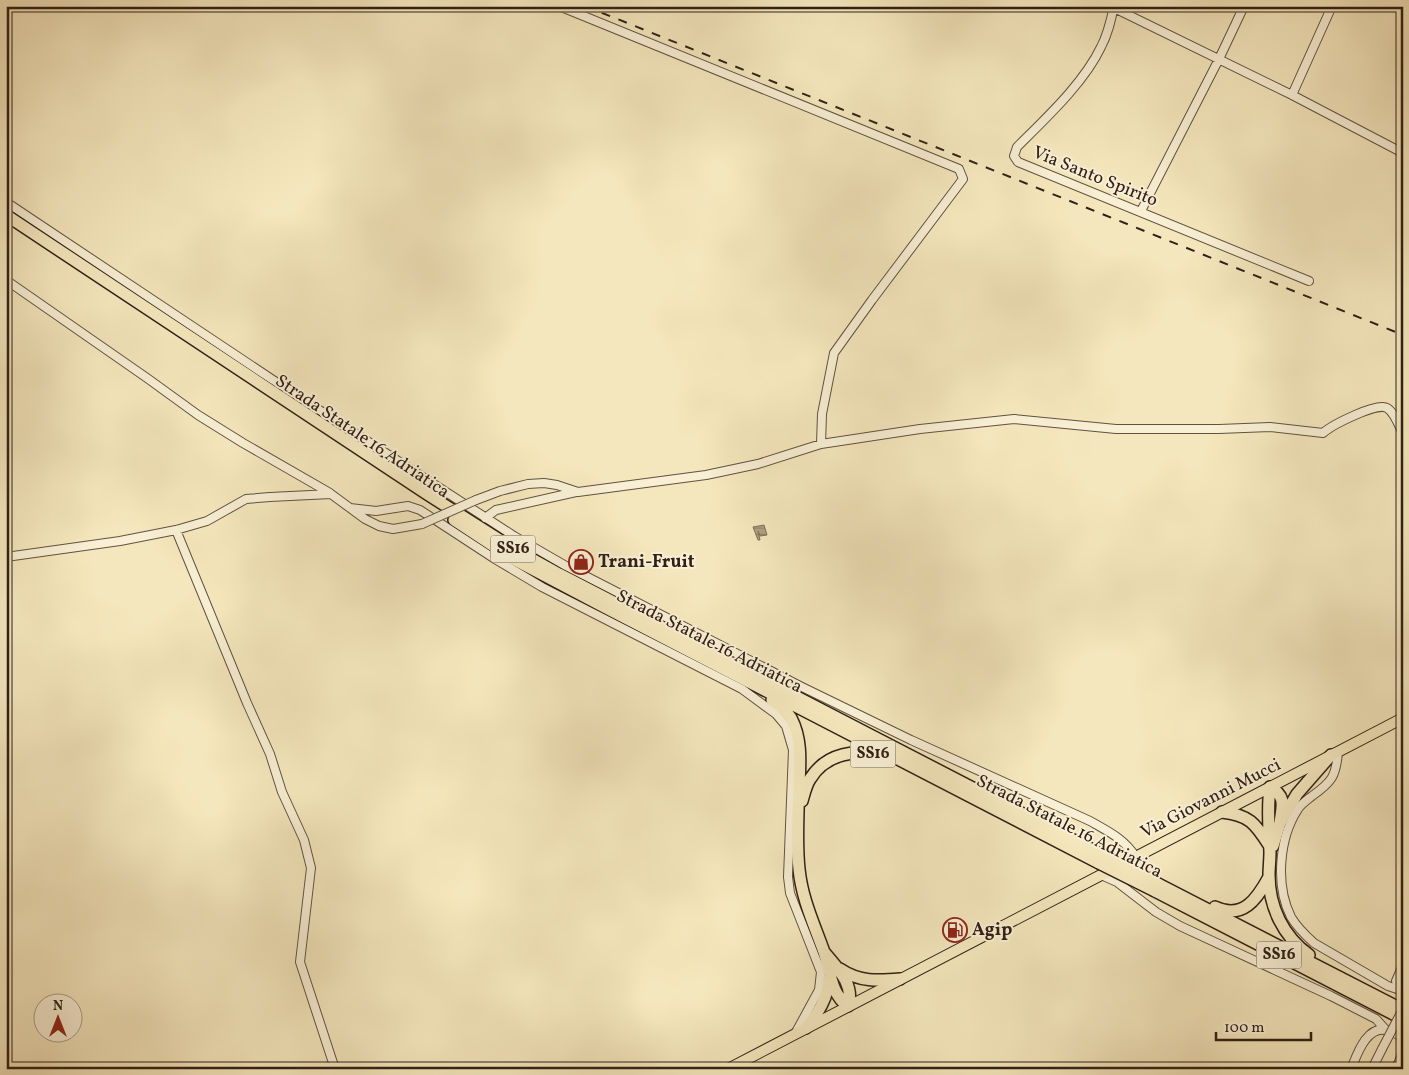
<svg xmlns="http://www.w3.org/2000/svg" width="1409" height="1075" viewBox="0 0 1409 1075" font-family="Vollkorn,serif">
<defs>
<pattern id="water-rules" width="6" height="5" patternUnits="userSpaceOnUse" patternTransform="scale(1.25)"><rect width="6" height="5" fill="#b2a384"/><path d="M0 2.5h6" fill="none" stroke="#91846b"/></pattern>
</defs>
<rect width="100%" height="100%" fill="#f5e7bd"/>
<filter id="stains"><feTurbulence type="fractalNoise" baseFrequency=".004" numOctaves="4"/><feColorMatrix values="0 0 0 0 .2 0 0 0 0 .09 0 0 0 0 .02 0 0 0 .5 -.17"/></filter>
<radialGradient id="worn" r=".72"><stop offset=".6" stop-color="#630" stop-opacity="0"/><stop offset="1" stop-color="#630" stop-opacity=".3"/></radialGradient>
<!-- water -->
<path fill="url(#water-rules)" stroke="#7e6f58" d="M764 525 767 535 760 536 758 531 760 540H758L753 527Z"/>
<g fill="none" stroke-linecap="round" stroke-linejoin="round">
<defs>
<path id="minor" d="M559 6 959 169 963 179 872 300 834 353 822 414 821 444
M1110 6 1292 95 1403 153
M1114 6C1111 20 1108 34 1101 47 1084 83 1045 119 1017 147L1014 156 1018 162 1309 281
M1292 95 1332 6
M6 202 273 380 514 536 566 566 802 687 911 740 1090 821C1109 832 1123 838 1136 857
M1141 211 1219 59 1244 6
M6 280 147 378 198 415 243 443 330 493
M476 500 500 491 528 484 544 483 557 485 578 492 706 475 758 464 821 444 920 429 1014 419 1116 429H1219L1270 427 1323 433C1332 425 1377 402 1387 408 1395 413 1399 426 1403 434
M350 508 376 511 408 506 420 510 495 559 542 587 742 689 776 714 786 726 793 750 788 877 790 893 821 972 819 990 795 1034
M485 518 496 510 576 492
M176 530 247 703 270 754 282 792 304 840 311 868 300 962 335 1069
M6 557 120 541 176 530 207 521 246 499 270 497 331 494 365 519 379 526 393 529 422 524
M1338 752C1336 776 1332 782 1312 796 1307 800 1301 804 1298 809 1279 838 1275 885 1291 917 1297 927 1305 935 1314 943L1388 986 1400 990
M1101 875 1117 882 1156 912 1180 926 1331 996 1376 1019 1385 1029
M1400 990 1396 981 1403 965
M1351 1069C1357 1055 1366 1026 1386 1030 1391 1031 1396 1034 1401 1036L1403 1047
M1372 1069 1382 1049
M1396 1069 1403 1052"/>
<path id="major" d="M728 1069 1403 718"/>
<path id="highway" d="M6 215 427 494 514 549 559 574 1106 857
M454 520 513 559 604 607 1099 863
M772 700C779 705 786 710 791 718 802 739 800 762 799 785 798 813 796 841 799 869 802 899 814 924 824 952 830 970 831 995 848 1006 855 984 837 968 824 952
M802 801C804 794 806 785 810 779 826 753 857 748 883 757
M1222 812C1249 815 1255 823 1269 845
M1280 823C1282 807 1287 796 1270 787 1267 809 1269 830 1270 852 1270 860 1269 868 1269 875 1269 907 1283 936 1309 955
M1273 846 1280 823 1297 794 1331 755
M1158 884 1403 1010
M1155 891 1403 1019
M1215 907C1243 920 1257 899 1269 877
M840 969C859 982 878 981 900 979
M806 1028C818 1013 828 998 829 978"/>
</defs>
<!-- minor casing -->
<use href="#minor" stroke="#615240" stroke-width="10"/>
<!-- major casing -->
<use href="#major" stroke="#302016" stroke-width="12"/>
<!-- highway casing -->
<use href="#highway" stroke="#302016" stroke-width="14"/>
<!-- minor -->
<use href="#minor" stroke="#f8efd4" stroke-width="8"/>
<!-- major -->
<use href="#major" stroke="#f5e7bd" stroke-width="10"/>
<!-- highway -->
<use href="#highway" stroke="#f5e7bd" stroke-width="11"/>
<!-- rail -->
<path stroke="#302016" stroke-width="2" stroke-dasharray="9 9" stroke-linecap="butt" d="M585 6 1403 335"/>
<defs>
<path id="minor-bridge" d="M422 524 476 500
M1382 1049 1403 1009"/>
<path id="highway-bridge" d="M1106 857 1158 884
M1099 863 1155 891"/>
</defs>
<!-- minor-bridge casing -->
<use href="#minor-bridge" stroke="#615240" stroke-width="10" stroke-linecap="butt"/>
<!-- highway-bridge casing -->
<use href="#highway-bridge" stroke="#302016" stroke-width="14" stroke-linecap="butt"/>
<!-- minor-bridge -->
<use href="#minor-bridge" stroke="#f8efd4" stroke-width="8"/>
<!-- highway-bridge -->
<use href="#highway-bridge" stroke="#f5e7bd" stroke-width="11"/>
</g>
<!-- icons -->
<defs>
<symbol id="shop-ring" viewBox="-11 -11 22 22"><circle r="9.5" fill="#f8efd4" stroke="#8f2418" stroke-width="1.5"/><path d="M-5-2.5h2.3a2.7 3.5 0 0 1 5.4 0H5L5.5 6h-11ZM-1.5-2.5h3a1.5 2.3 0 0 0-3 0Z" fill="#8f2418"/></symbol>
<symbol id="fuel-ring" viewBox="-11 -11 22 22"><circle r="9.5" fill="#f8efd4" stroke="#8f2418" stroke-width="1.5"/><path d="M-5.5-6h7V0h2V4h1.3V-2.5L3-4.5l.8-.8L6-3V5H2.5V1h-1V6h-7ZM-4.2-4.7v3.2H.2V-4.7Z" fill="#8f2418"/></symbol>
</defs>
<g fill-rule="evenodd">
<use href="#shop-ring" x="567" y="548" width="28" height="28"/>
<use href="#fuel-ring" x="941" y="916" width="28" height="28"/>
</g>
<g text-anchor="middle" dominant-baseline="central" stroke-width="4" stroke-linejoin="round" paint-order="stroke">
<!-- shield labels -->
<g fill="#f8efd4" stroke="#6c5e4f" stroke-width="1">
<rect x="490.5" y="535.5" width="45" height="27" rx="4"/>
<rect x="850.5" y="740.5" width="45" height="27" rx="4"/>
<rect x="1256.5" y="941.5" width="45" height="27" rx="4"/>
</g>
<g font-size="16" font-weight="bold" fill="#302016">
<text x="513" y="549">SS16</text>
<text x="873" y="754">SS16</text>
<text x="1279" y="955">SS16</text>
</g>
<!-- street labels -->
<g font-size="18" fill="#302016" stroke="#f8efd4">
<text transform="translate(1095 177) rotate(22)">Via Santo Spirito</text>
<text transform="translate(362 437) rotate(34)">Strada Statale 16 Adriatica</text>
<text transform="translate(709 642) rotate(27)">Strada Statale 16 Adriatica</text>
<text transform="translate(1211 799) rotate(-27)">Via Giovanni Mucci</text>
<text transform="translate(1069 827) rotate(27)">Strada Statale 16 Adriatica</text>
</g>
<!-- poi labels -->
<g font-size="18" font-weight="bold" fill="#302016" stroke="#f8efd4" text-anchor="start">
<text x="598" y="562">Trani-Fruit</text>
<text x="972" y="930">Agip</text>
</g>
</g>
<!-- margin -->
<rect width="1409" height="1075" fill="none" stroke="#f5e7bd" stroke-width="25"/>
<rect x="8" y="8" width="1394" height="1060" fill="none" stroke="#302016" stroke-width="2.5"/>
<rect x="12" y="12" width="1384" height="1050" fill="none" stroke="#302016"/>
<!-- north arrow -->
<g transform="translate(58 1018)"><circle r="24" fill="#f8efd4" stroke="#a89c88"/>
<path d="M0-4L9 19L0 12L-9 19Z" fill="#8f2418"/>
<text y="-8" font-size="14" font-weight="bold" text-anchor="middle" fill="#302016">N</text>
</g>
<!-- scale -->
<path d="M1216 1032v8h95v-8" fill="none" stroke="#302016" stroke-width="2.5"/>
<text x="1224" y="1032" font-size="15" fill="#302016" stroke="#f8efd4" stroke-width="4" paint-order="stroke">100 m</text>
<rect width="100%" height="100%" filter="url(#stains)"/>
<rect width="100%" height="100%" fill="url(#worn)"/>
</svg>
